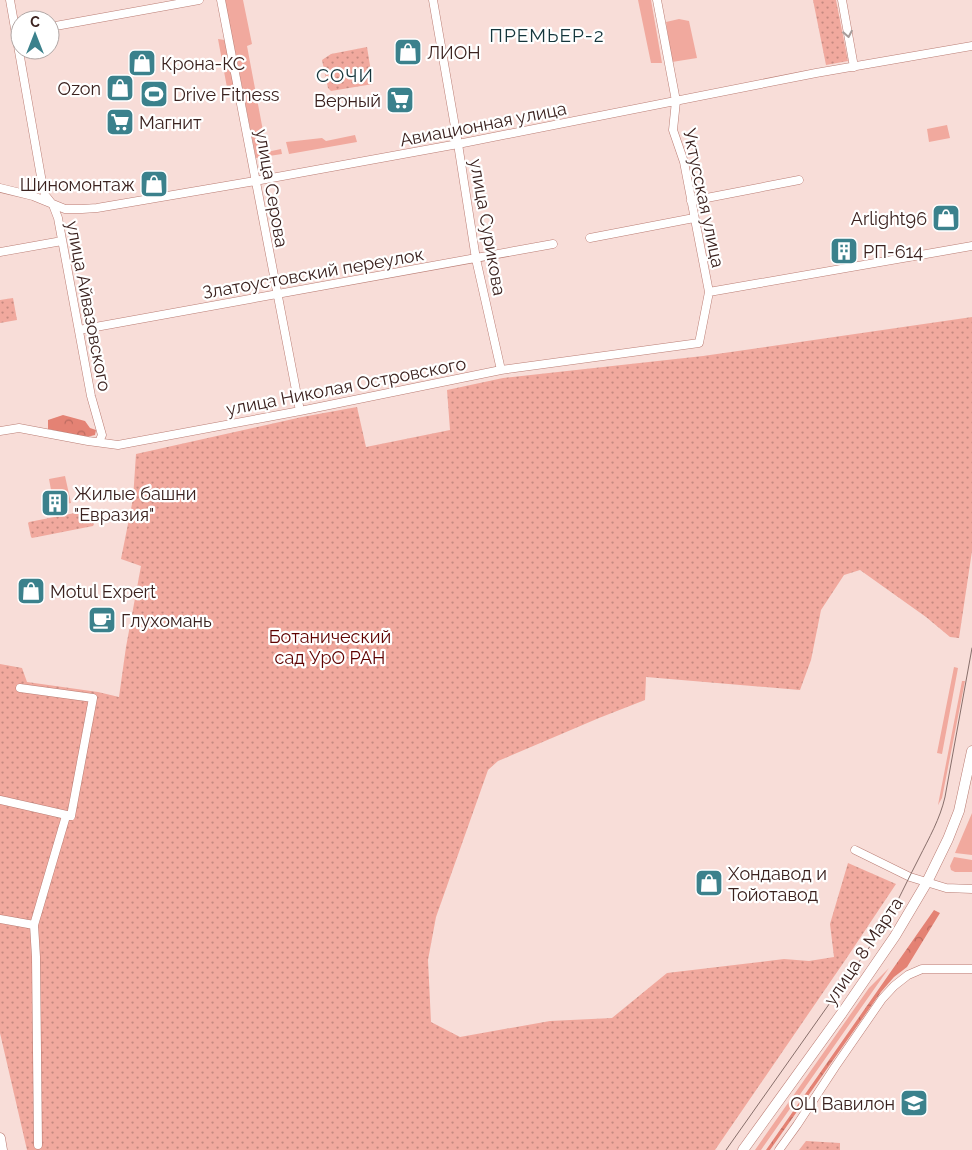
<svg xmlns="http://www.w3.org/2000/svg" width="972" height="1150" viewBox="0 0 972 1150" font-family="Raleway,sans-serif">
<defs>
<pattern id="forest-crowns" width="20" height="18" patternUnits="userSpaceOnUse" patternTransform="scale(1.25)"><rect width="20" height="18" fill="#e48274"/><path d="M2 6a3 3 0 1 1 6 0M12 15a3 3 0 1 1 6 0" fill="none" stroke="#ba6a5f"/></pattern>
<pattern id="park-dots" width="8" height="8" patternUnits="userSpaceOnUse" patternTransform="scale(1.25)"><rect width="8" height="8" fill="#f1a99e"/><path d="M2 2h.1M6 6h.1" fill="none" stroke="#c48980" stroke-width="1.8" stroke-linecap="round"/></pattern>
</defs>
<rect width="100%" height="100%" fill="#f8ddd8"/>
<!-- grass -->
<path fill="#f1a99e" d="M225 0H243L252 44 247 46 267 152 281 149 282 154 256 158Z
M638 0H651L662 63H651Z
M679 19 689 21 697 58 672 62 666 22Z
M218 39 225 40 235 90 228 93Z
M947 125 950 138 929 142 927 129Z
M355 135 357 142 289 154 286 142 322 138 326 141Z
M65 476 71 503 54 506 49 479Z
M954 667 958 668 942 754 937 753Z
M962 681H965L942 798 938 805Z
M972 813V855L955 853Z
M954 857 972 860V872H955L951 870 950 866Z
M889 968 761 1150H755L869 988Z"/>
<!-- forest -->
<path fill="url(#forest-crowns)" d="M63 415 85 421 90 428 96 430 95 435 87 437 48 429V420Z
M934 910 940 913 907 967 894 977 881 992 770 1150H766Z"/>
<!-- park -->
<path fill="url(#park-dots)" d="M813 0H836L848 61 826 65Z
M367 47 373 84 331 91 328 88 322 60 331 54Z
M13 298 17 320 0 323V300Z
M972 317V551L959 638 950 637 926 617 860 570 844 575 821 610 811 660 800 690 646 677 645 700 599 718 498 761 488 770 436 917 428 960 431 1022 460 1037 550 1021 612 1018 667 973 784 959 809 961 834 957 830 924 848 863 896 884 846 959 715 1150H27L0 1033V664L22 668 27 682 98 692 119 697 126 647 141 566 121 559 133 499 136 454 302 417 357 407 366 447 450 430 447 390 503 378 703 356Z
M90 510 91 511 94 524 93 526 32 538 31 537 28 523 29 522Z
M806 1141 840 1143V1150H799Z"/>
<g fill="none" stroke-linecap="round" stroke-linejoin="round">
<defs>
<path id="minor" d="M10 0 43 188 45 195 53 205 58 218 91 396 102 435 99 442
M221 0 300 411
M433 0 458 144 476 259 501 370
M842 0 854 67
M50 27 199 0
M0 188 33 196 65 209H82L97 208 255 181 458 144 816 73 972 46
M691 201 799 180
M590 238 694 218
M0 252 62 241
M709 292 972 246
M79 330 553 244
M0 431 19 428 88 441 118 445 300 411 501 370 699 343 709 292 684 162 673 130 676 101 657 0
M0 800 71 816 93 698 20 688
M855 850 910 877 946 888 972 889
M0 919 34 925
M38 1145 36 957 34 925 66 816
M779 1150 797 1125 835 1067 882 999 894 986 908 975 922 969H972"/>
<path id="major" d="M0 1138 2 1150
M743 1150 842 1013 895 936 927 882 948 839 959 811 972 751"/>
</defs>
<!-- minor casing -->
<use href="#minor" stroke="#ba7d74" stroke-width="9"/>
<!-- major casing -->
<use href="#major" stroke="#ba7d74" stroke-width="11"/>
<!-- minor -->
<use href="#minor" stroke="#fff" stroke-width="8"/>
<!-- major -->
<use href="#major" stroke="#fff" stroke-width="10"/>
<!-- tram -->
<path stroke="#876e6a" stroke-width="1" d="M726 1150 885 925C897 903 907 881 919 858 929 838 940 819 945 797L972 648"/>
</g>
<!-- one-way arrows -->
<defs><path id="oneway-chevron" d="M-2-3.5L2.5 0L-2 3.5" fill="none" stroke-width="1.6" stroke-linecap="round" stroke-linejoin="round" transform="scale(1.25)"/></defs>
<use stroke="#a79c9a" href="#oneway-chevron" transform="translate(848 34) rotate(80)"/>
<!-- icons -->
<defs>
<symbol id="shop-square" viewBox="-11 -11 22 22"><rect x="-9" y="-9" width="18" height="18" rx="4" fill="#3b818c" stroke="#fff"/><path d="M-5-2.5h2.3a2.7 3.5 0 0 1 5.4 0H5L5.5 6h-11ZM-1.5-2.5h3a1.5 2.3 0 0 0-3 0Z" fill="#fff"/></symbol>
<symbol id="stadium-square" viewBox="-11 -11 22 22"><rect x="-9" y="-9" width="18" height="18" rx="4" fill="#3b818c" stroke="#fff"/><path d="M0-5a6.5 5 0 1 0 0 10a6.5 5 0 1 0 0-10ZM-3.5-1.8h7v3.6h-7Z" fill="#fff"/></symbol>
<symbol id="supermarket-square" viewBox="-11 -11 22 22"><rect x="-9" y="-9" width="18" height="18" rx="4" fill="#3b818c" stroke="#fff"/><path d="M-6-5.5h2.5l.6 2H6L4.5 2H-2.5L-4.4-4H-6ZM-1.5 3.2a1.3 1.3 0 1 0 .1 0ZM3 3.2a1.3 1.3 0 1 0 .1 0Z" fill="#fff"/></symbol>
<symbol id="building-square" viewBox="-11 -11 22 22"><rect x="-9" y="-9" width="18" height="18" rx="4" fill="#3b818c" stroke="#fff"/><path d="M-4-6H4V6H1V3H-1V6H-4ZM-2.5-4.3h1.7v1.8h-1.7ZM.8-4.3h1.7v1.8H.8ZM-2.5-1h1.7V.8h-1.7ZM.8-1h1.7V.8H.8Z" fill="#fff"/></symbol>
<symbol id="cafe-square" viewBox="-11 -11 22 22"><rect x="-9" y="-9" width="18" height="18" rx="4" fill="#3b818c" stroke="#fff"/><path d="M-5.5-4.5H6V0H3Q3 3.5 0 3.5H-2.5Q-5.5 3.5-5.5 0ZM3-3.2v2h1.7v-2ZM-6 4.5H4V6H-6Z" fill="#fff"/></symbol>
<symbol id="school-square" viewBox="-11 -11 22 22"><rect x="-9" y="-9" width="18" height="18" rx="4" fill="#3b818c" stroke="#fff"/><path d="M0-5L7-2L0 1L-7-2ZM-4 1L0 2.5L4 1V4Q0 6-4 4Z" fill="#fff"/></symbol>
</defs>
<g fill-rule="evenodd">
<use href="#shop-square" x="392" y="36" width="32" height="32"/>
<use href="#shop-square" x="126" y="47" width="32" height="32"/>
<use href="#shop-square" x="104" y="72" width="32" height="32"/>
<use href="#stadium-square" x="138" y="78" width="32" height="32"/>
<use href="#supermarket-square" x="384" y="84" width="32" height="32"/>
<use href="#supermarket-square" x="104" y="106" width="32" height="32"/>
<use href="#shop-square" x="138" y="168" width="32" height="32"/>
<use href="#shop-square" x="930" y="202" width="32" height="32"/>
<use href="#building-square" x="828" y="235" width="32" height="32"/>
<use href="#building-square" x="39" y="487" width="32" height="32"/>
<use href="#shop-square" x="15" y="575" width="32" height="32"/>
<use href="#cafe-square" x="86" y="604" width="32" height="32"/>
<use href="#shop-square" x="693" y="867" width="32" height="32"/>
<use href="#school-square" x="898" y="1087" width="32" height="32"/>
</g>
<g text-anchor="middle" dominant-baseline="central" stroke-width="4.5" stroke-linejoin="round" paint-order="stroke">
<!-- poi labels -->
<g font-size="18" fill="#3b221f" stroke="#fff" text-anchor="start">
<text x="427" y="52">ЛИОН</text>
<text x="161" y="63">Крона-КС</text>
<text x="101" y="88" text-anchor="end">Ozon</text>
<text x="173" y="94">Drive Fitness</text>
<text x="381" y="100" text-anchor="end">Верный</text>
<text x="139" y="122">Магнит</text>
<text x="135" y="184" text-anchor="end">Шиномонтаж</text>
<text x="927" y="218" text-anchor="end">Arlight96</text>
<text x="863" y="251">РП-614</text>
<text x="74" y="493">Жилые башни<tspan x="74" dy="21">"Евразия"</tspan></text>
<text x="50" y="591">Motul Expert</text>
<text x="121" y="620">Глухомань</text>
<text x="728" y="873">Хондавод и<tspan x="728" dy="21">Тойотавод</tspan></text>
<text x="895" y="1103" text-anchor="end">ОЦ Вавилон</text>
</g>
<!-- street labels -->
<g font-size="18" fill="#3b221f" stroke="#fff">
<text transform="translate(483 124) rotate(-11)">Авиационная улица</text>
<text transform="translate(272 188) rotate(80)">улица Серова</text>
<text transform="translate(704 198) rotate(78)">Уктусская улица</text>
<text transform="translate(488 227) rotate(80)">улица Сурикова</text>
<text transform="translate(313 273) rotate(-10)">Златоустовский переулок</text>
<text transform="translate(89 306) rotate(79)">улица Айвазовского</text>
<text transform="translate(346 386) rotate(-11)">улица Николая Островского</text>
<text transform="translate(863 951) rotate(-56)">улица 8 Марта</text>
</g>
<!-- park labels -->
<g font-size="18" fill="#5e0201" stroke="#fff">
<text x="330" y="636">Ботанический<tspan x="330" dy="21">сад УрО РАН</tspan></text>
</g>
<!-- neighbourhood labels -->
<g font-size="19" letter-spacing="1" fill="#15363c" stroke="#fff">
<text x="547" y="35">ПРЕМЬЕР-2</text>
<text x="345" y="75">СОЧИ</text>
</g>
</g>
<!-- north arrow -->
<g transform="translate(35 35)"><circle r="24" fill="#ffffff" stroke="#b1a7a5"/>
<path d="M0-4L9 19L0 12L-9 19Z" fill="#3b818c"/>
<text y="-8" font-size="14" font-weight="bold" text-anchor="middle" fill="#3b221f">С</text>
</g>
</svg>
